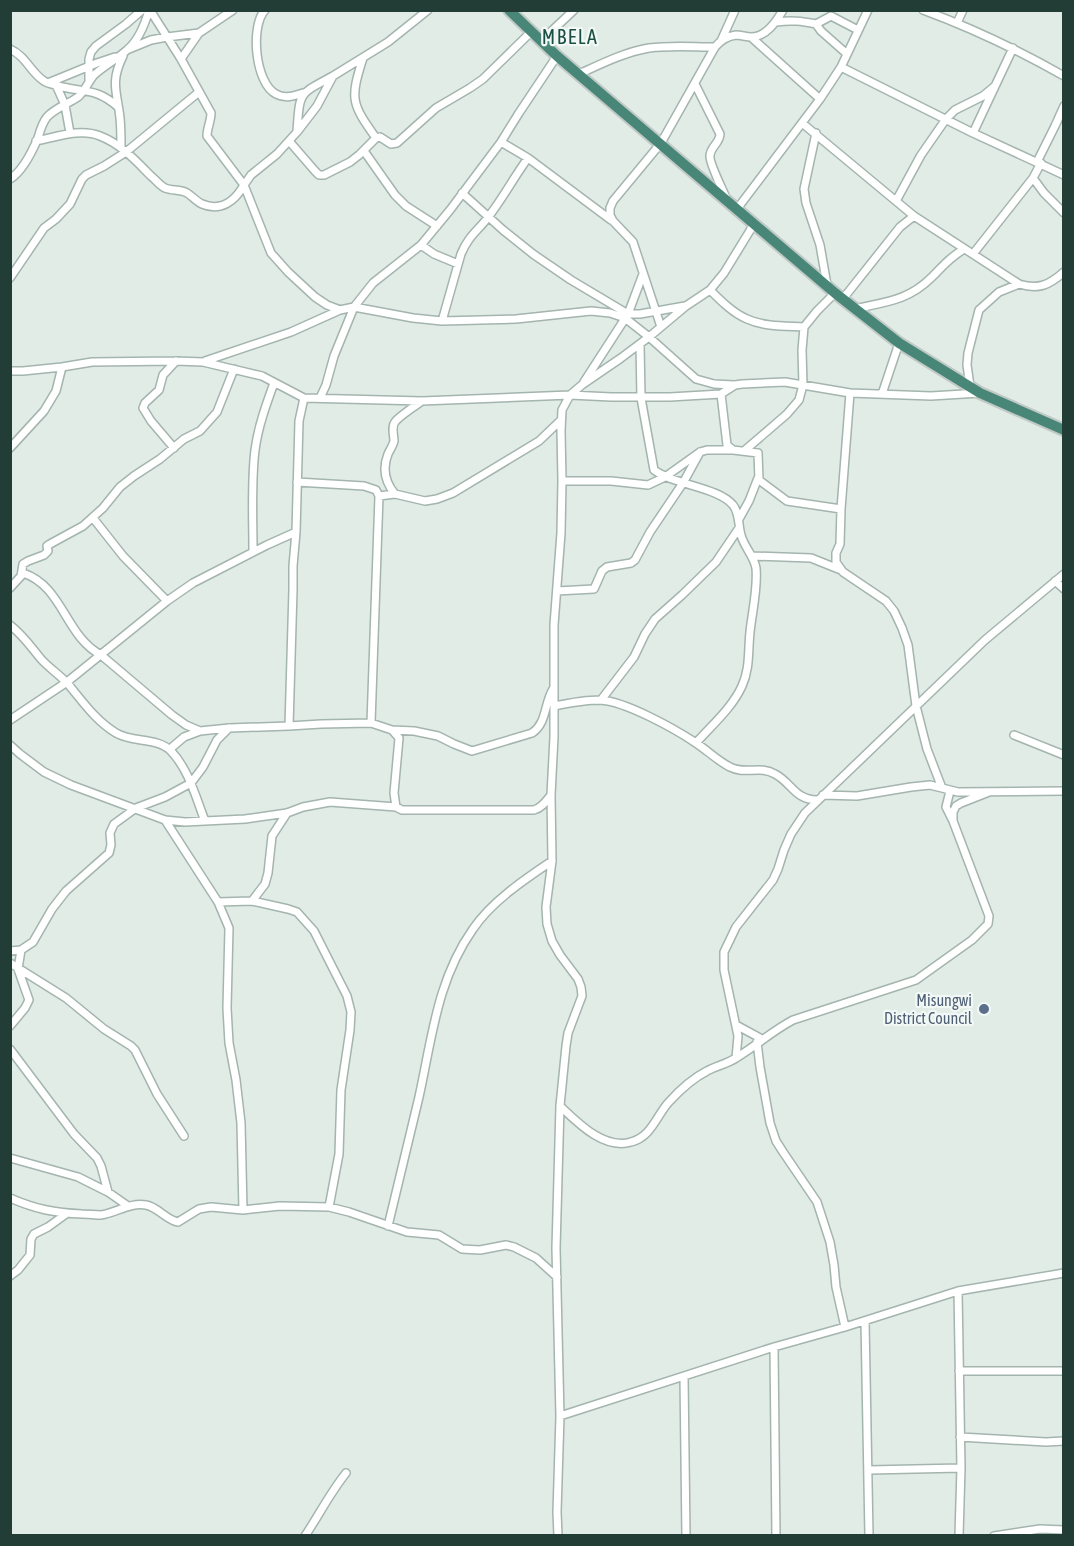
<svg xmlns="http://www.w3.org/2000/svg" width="1074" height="1546" viewBox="0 0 1074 1546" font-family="'Asap Condensed',sans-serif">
<rect width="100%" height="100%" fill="#e1ece7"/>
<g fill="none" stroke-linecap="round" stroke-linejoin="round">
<defs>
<path id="minor" d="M265 10C250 26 255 83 276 94 285 99 294 96 303 93
M923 10C972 28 1018 50 1064 76
M776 22C792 20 801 21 816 24L831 16 858 30
M957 23 963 10
M816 24 821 31 847 54
M752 38 820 99
M541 41 574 10
M721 41 735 10
M10 49C27 57 30 72 44 81 48 84 56 85 62 87 86 92 98 89 118 107
M129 49 151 40 167 37 199 33 233 10
M363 58C350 99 351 103 376 138
M181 59 199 33
M841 67 973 133 1064 175
M579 74C601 64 625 52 649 48 671 45 693 47 715 47
M89 81V59L91 52 96 46 126 24 142 10
M48 83 97 63 115 57
M695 84 720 134C720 143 710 147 710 156 709 163 723 190 726 198
M56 85 65 105 70 133
M802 123 914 216 1019 284C1039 290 1049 285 1064 272
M297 131C300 91 298 95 333 76
M816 133 804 189 806 203 820 245 827 285
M973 133 1013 48
M36 141C57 137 80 128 100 136 121 144 136 161 151 176 155 179 160 186 165 188 172 191 180 189 187 193 192 196 197 202 202 204 221 212 235 201 244 185L207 136C207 128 211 121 211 113L181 59 150 10
M289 141 315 171 319 175H324L350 162 359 155 376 138 380 137 391 144 397 143 436 108 470 88 483 79 531 32
M501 142 528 158 611 220
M121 147C121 138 121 128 120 118 117 92 110 82 123 56
M364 151 395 195 406 206 437 226
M1037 162 1055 126 1064 106
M1033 178 1044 193 1064 213
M10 179C23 171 32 152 38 138 40 131 42 123 47 117 55 108 68 104 78 97 85 91 88 82 94 75 104 66 117 59 127 50 138 41 145 24 149 10
M462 193 503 230 533 254 571 280 628 314H640L685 306
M896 201 921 155 946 119 955 110 983 96 995 86
M737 209 820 99 841 67 868 10
M421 245 434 254 458 264
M973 254 1033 178 1041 163
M10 278 44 228 56 219 70 204 82 179 86 175 104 166 126 152 199 92
M710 290C721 301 733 313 747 319 765 327 785 326 804 327
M842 300 900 227 914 216
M854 309C885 302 908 301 932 277 944 265 948 259 964 249
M340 310 327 305 315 297 288 272 271 253 244 185 251 175 277 154 297 132 317 106 333 76 388 42 428 10
M442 321 461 254C469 235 478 231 489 216 503 198 514 177 528 158
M661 327 633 242 613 221 610 215V208L613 201 661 143 715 47C720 41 728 36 736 35 741 35 746 37 751 37 766 37 776 22 783 10
M640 344 641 398 654 470C674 485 718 487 733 505 740 514 738 525 741 535 744 547 754 556 756 568 758 589 752 612 750 632 748 651 750 669 742 686 732 708 712 725 696 743
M205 361 291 332 340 310 354 307 413 318 442 321 516 319 591 311 610 313 625 318 649 337 696 379 714 384 734 385
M10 371H23L62 367 92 362 176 361 203 362 262 376 304 398 422 401 570 395 611 397H670L721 394 735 385 742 384 785 382 850 393 931 396 980 393
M584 382 628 314 643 274
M970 386 967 365 968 353 979 310 999 292 1019 284
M850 393 841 509 840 544 836 553V562L843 572 886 601 894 611 902 628 908 645 916 706 927 749 942 788
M721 394 727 445 733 450 758 453 759 480 787 501 841 509
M882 394 899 343
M320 398 326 385 334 356 354 307 373 283 421 245 450 210 501 142 519 113 557 56
M10 448 44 411 56 391 62 367
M174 448 151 421 143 408 145 403 159 390 163 375 176 361
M744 451 787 414 799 400 803 385 802 350 804 327 817 311 835 293
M562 481H611L648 485 665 477 700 452 707 450H732
M297 482 364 486 376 490 379 496 371 723
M395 494C385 482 382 469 388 454 390 449 393 446 394 441 394 435 391 427 395 422 399 416 415 406 422 401
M379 496 395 494 425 501 437 499 453 493 539 441 561 420
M93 518 123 556 167 601
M739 519 749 501 758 478
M253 551C253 518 251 483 255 450 258 427 266 405 274 383
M753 556 811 558 841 570
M23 573C63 586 65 636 101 655L172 715 186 725 200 731 229 728 289 726 321 724 371 723 392 730 399 738 394 793 396 807 402 810H534C542 808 546 801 551 795
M1055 581 1064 589
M10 588 21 576 23 564 28 561 44 555 48 551 47 546 50 544 83 526 103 508 120 487 134 476 160 459 184 439 200 431 217 412 234 369
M557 591 594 589 602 571 607 567 631 563 635 560 650 532 683 483 700 452
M10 625C23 635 31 647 41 659 49 668 60 675 68 684 83 702 96 721 116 733 133 743 157 737 171 751 189 770 196 798 205 821
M601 700 634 657 645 634 655 619 682 595 716 562 739 528
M554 706C569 703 585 700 600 700 625 701 675 729 696 743 708 751 718 761 730 767 745 775 760 765 775 774 792 783 795 800 817 800
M10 720 67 682 167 601 193 583 267 545 296 532
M289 726 293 590V566L296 532 299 421 304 398
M392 730 414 731 438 736 454 744 472 751 532 733C547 723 544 704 553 689
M1014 735 1064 755
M10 745 20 754 44 772 71 785 165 820 185 822 245 819 287 813 303 807 330 802 396 807
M170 749 184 737 200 731
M950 791 946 807 953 821
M823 795 857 796 911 787 930 785 958 792 1064 791
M165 820 218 902 229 928 227 1008 229 1043 236 1080 241 1123 243 1210
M252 901 265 884 268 873 272 836 287 813
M218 902 252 901 288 909 297 912 314 931 347 996 351 1012 350 1030 341 1090 339 1154 329 1207
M10 951 21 950 33 942 52 909 66 891 109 853 111 845 110 833 114 824 136 808 165 797 191 783 203 767 217 740 229 728
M10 963 66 998 104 1029 131 1046 135 1050 157 1094 184 1136
M736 1025 762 1039
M10 1026 25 1008 29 1000 18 969 21 950
M757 1042 760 1067 770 1123 776 1141 783 1152 817 1202 830 1242 834 1265 836 1287 845 1327
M10 1049 74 1134 97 1158 101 1166 108 1192
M736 1058 738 1036 724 970V952L736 927 773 880 778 869 784 850 791 834 805 813 985 640 1064 574
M560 1106C578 1123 604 1150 631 1142 651 1137 656 1117 668 1103 678 1092 693 1078 707 1071 716 1066 727 1064 736 1058 756 1046 772 1031 793 1020L916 980 972 940 988 924 989 916 953 821V812L956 806 961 803 989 792
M10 1158 78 1177 108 1192 128 1206
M10 1198C35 1209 55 1213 82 1214 88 1214 95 1215 101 1215 116 1213 130 1202 146 1205 158 1207 166 1220 178 1222L199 1209 211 1207 243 1210 280 1206 329 1207 349 1212 407 1232 439 1235 462 1249 480 1250 506 1245 514 1247 536 1258 557 1277
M388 1226C398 1183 409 1140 419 1097 432 1038 437 980 473 929 491 902 525 879 552 861
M10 1276 18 1270 30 1255 31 1239 34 1234 48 1227 66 1214
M958 1291 961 1468 959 1536
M865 1321 869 1536
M774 1347 776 1536
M959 1371H1064
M684 1376 686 1536
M560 1416 774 1347 845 1327 958 1291 1064 1273
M960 1437 1046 1442 1064 1441
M869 1470 961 1468
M305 1536C319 1515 330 1493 346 1473
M558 1536 557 1512 560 1416 556 1248 560 1106 566 1046 568 1033 582 996 581 987 578 979 560 955 552 941 547 924 546 907 552 861 551 795 554 737V625L561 533 562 481 561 431 562 410 570 395 583 384 621 358 649 337 686 306 710 290 724 273 754 224
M994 1536 1040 1529 1064 1530"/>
<path id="trunk" d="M509 10 557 56 835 293 899 343 980 393 1064 430"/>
</defs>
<!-- minor casing -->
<use href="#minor" stroke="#a4b4ae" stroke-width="10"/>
<!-- trunk casing -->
<use href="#trunk" stroke="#c1c9c6" stroke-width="14"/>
<!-- minor -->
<use href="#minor" stroke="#fff" stroke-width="7"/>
<!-- trunk -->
<use href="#trunk" stroke="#488678" stroke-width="10"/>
</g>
<!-- markers -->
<circle fill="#5c6f8a" stroke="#f1f8f5" stroke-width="2" cx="984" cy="1009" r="6"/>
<g text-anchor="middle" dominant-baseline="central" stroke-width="4.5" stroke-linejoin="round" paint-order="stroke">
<!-- service labels -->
<g font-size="16" fill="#4e5e75" stroke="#f1f8f5" text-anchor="end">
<text x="972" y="1000">Misungwi<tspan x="972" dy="18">District Council</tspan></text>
</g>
<!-- quarter labels -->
<g font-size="20" letter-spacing="1.5" fill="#1c4f43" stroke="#f1f8f5">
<text x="570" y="36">MBELA</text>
</g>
</g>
<!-- border -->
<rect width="1074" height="1546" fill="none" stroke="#213d35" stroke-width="24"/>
</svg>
